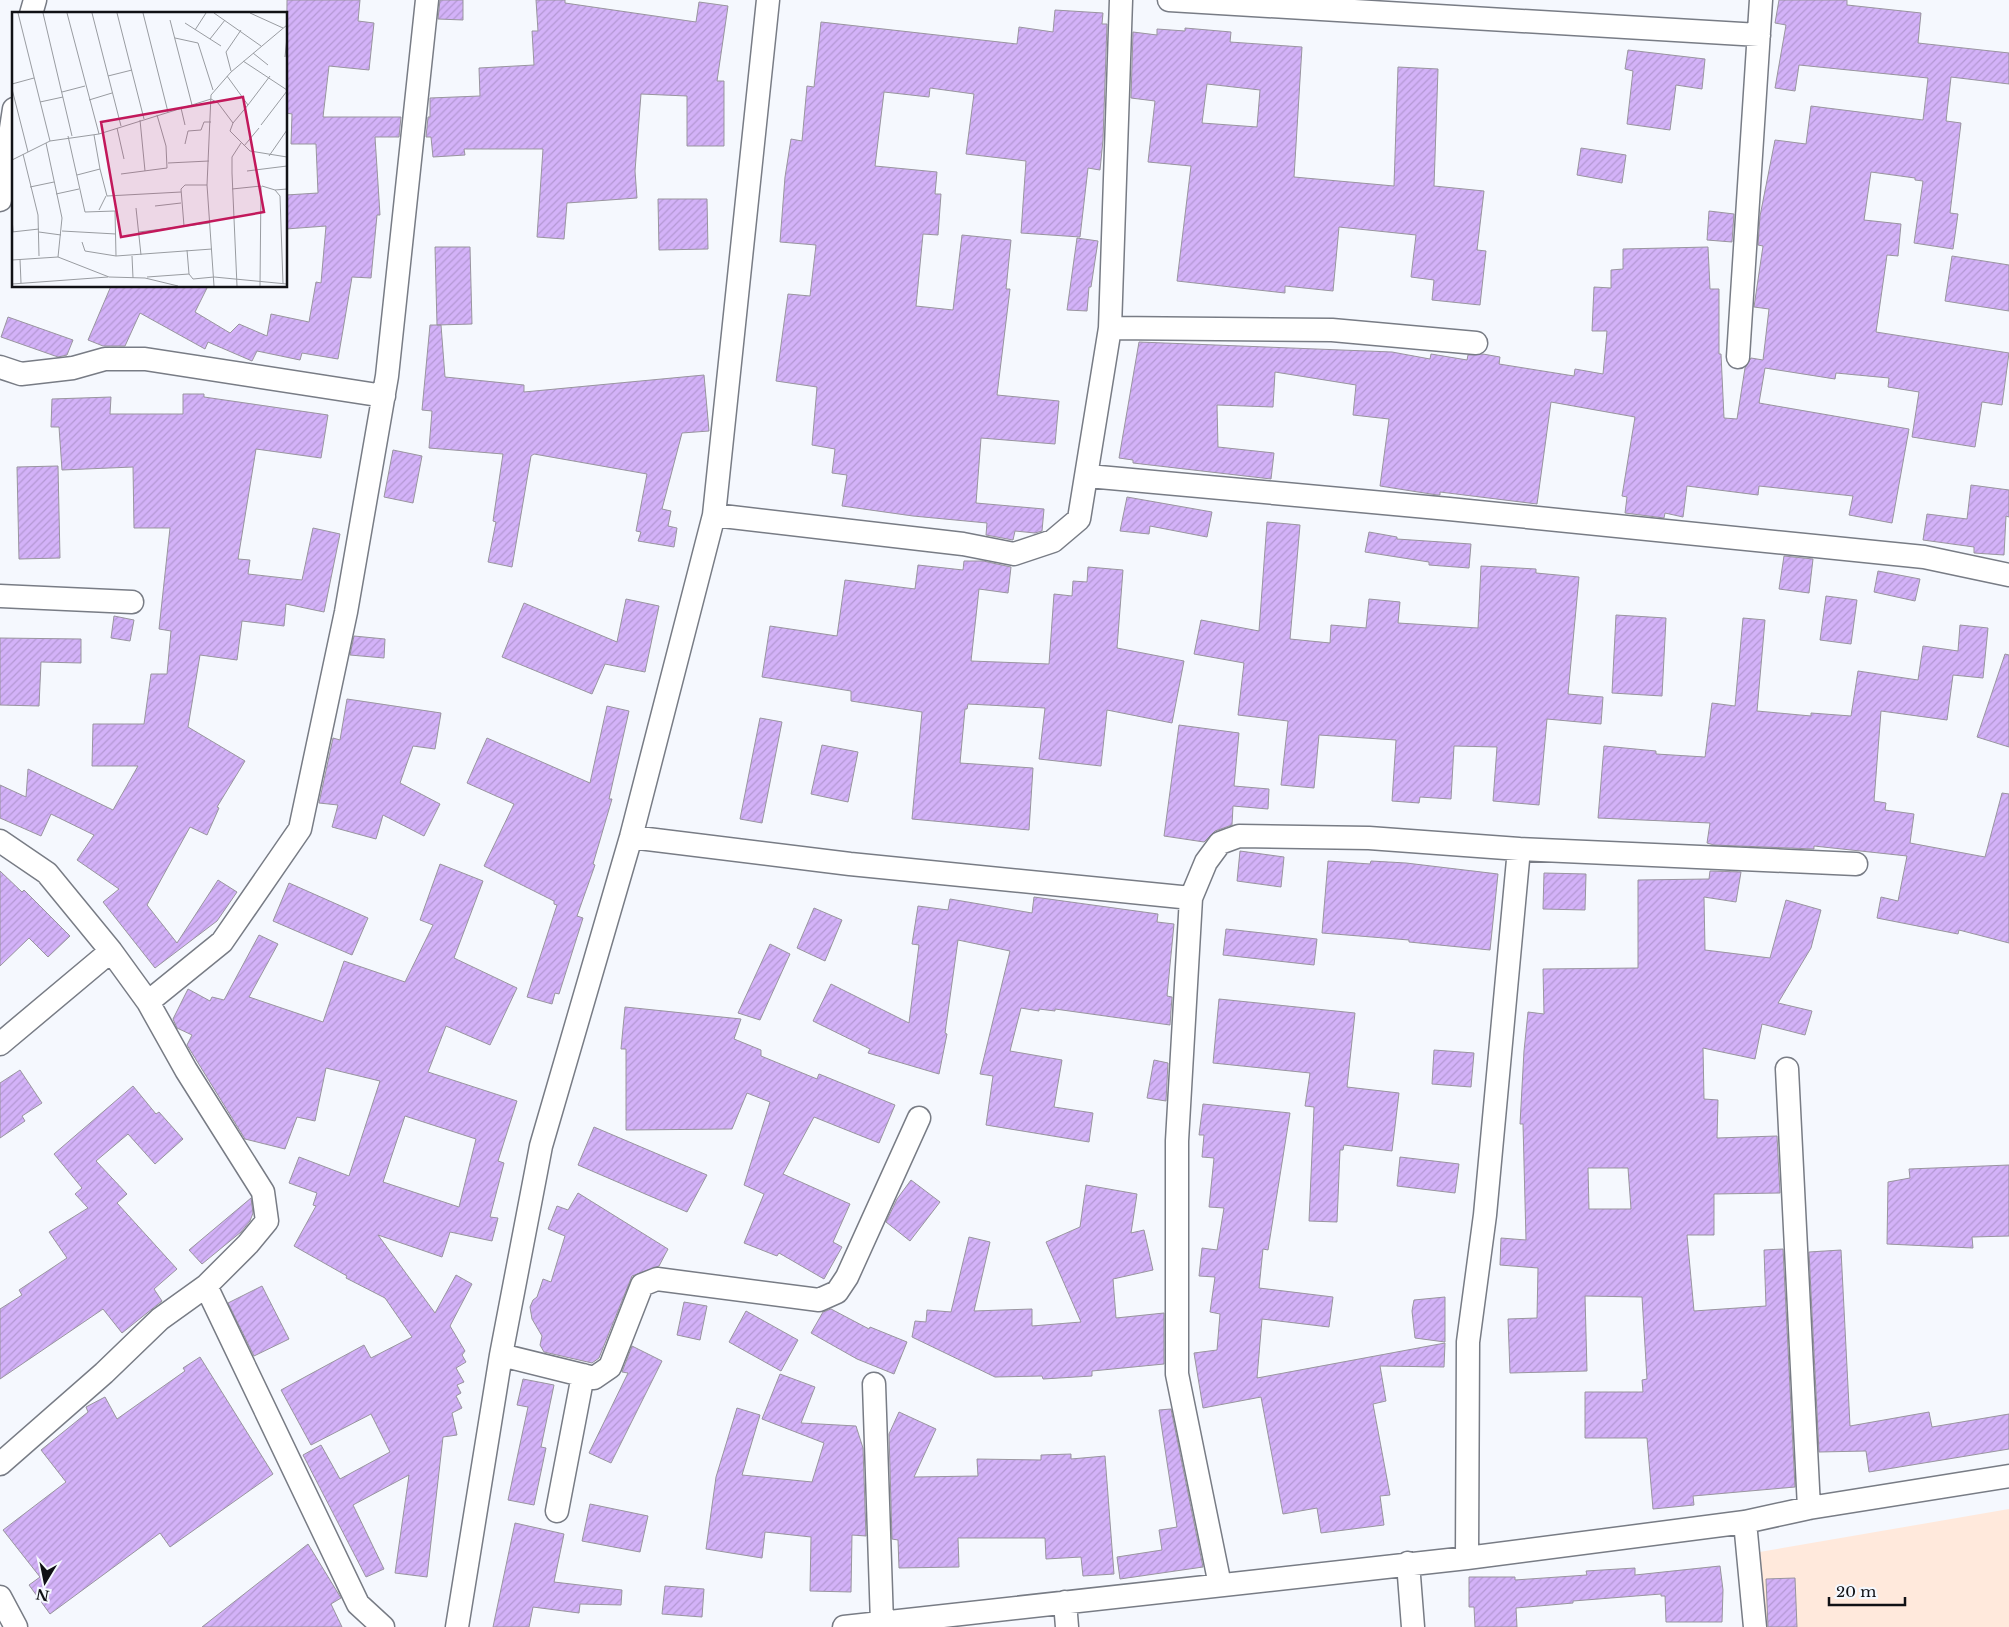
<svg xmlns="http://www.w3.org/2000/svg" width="2009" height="1627" viewBox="0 0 2009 1627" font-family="'Libre Baskerville',serif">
<defs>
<pattern id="building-hatch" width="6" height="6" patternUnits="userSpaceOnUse" patternTransform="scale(1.25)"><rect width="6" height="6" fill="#d3b2f8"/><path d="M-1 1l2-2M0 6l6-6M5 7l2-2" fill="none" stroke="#b498d4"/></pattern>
</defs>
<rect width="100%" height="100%" fill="#f5f8fe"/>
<!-- education -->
<path fill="#ffe9dc" d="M2009 1509V1627H1754L1748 1554Z"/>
<!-- building -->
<path fill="url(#building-hatch)" stroke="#99959f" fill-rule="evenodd" d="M287 0H360L358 21 374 23 369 70 329 66 323 117H401L399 137H375L380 215H377L371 278 352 277 338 359 302 353 300 360 257 351 252 361 208 342 205 349 140 313 125 346H103L88 340 111 286H208L195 312 230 333 239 324 267 336 271 314 309 322 316 282 321 283 326 226 286 229V195L318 193 316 144H291L292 114 286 113Z
M440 0H463V20L438 19Z
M536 0H565V3L696 22 699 2 728 6 717 81H724V146H687V96L641 94 635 171 637 198 567 203 564 239 537 237 543 149H464L465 155 433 157 431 137H426L428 117H430V98L480 96 479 68 534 65 532 31H538Z
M1779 0H1847V5L1921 13 1918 43 2009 53V84L1951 77 1946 121 1961 123 1950 213 1958 214 1953 249 1914 243 1923 181 1915 180V178L1871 172 1864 220 1901 224 1898 256 1887 255 1876 332 2009 353 2002 405 1982 402 1975 447 1912 437 1919 392 1888 387 1889 378 1836 373 1835 379 1765 368 1759 403 1909 429 1892 523 1849 515 1853 496 1759 486 1758 495 1687 486 1683 517 1665 513 1664 518 1625 513 1627 497 1622 496 1635 417 1551 402 1537 504 1440 492V495H1437L1380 486 1389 419 1353 415 1356 385 1275 372 1273 407 1217 405 1218 447 1274 453 1271 479 1133 463V460L1119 458 1139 342 1392 352 1430 359 1431 354 1467 360 1468 355 1483 354 1500 357 1499 364 1574 376 1575 369 1603 374 1607 331H1592L1594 287 1611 288V270L1623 269V249L1708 247 1710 289H1719V354H1721L1724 418 1737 419 1745 368 1751 358 1763 360 1769 309 1754 307 1763 246 1758 245 1760 216 1775 140 1806 144 1811 106 1923 120 1928 78 1799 65 1795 91 1775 88 1786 25 1775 23Z
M1055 10 1103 13 1102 24H1107L1103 140 1100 170 1088 168 1080 237 1021 233 1026 161 966 154 974 94 930 88 929 97 884 92 875 166 937 172 935 194H941L938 235 923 234 916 306 953 310 962 235 1011 240 1006 289H1010L997 395 1059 401 1055 444 981 438 976 503 1044 509 1042 531 1035 533 1015 531 1013 540 986 535 987 523 913 516 842 506 847 475 832 473 835 449 812 445 817 387 776 381 788 294 810 296 816 245 780 242 785 177 791 139 802 141 807 86 814 87 821 22 1017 44 1019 27 1053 32Z
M1185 28 1231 32 1230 42 1302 47 1294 177 1394 186 1398 67 1438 69 1434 186 1484 191 1477 250 1486 251 1480 305 1432 300 1434 280 1411 277 1416 235 1339 227 1333 291 1285 286V293L1177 281 1191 166 1148 162 1155 101 1131 98 1133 32 1157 35V29L1185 31ZM1207 84 1260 90 1257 127 1202 123Z
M1628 50 1705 59 1702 89 1676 85 1670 130 1627 124 1633 71 1625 69Z
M1581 148 1626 155 1622 183 1577 175Z
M658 199H707L708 249 659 250Z
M1709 211 1734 214 1732 242 1707 240Z
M1077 238 1098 241 1091 287H1089L1087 311 1067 310Z
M435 247H470L472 324 437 325Z
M1952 256 2009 265V311L1945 301Z
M8 317 73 340 67 355 58 357 1 337Z
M430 325H441L445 377 524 385V392L704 375 709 431 682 433 662 509 671 511 668 526 677 528 674 547 638 541 641 532 636 531 647 474 534 454 531 456 512 567 488 562 496 522 493 521 503 454 429 448 432 411 422 410Z
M183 394H204V397L328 415 321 458 256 449 238 559 250 560 248 574 302 580 313 528 340 534 324 612 286 604 284 626 242 621 237 660 200 655 188 727 245 761 217 807 219 808 207 835 190 827 147 905 177 943 218 880 237 892 217 921 155 968 103 902 119 889 77 860 94 835 51 814 41 836 0 818V785L26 797 28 769 113 810 138 766H92L93 724H144L151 674H167L171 631 159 629 170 528H134L133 467 62 470 59 427H51L52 399 111 397 110 414H183Z
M393 450 422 456 413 503 384 497Z
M58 466 60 558 19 559 17 467Z
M1971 485 2009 490V517L2006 516 2004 555 1974 553V547L1923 540 1927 514 1967 519Z
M1127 497 1212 512 1207 537 1150 526 1149 534 1120 531Z
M1267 522 1300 525 1290 639 1330 643 1331 625 1366 628 1369 599 1400 602 1398 623 1478 628 1481 566 1536 569V573L1579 577 1568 694 1603 697 1601 724 1547 719 1539 805 1493 801 1497 747 1454 746 1451 799 1420 797 1419 803 1392 801 1396 740 1319 735 1314 788 1281 785 1288 721 1238 715 1244 663 1194 654 1201 620 1259 631Z
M1369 532 1397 537V539L1471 544 1469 568 1429 565V562L1365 552Z
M1784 556 1813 559 1809 593 1779 589Z
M964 561H983L1011 567 1008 593 979 589 971 661 1049 664 1054 594 1072 596 1073 581 1087 582 1088 567 1123 570 1117 648 1184 661 1172 723 1107 710 1101 766 1039 759 1045 708 968 704 967 709H965L960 763 1033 768 1029 830 912 819 922 712 851 701V691L762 677 770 626 837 636 845 580 915 589 918 565 963 570Z
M1878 571 1920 579 1915 601 1874 592Z
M1826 596 1857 600 1851 644 1820 640Z
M626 599 659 606 645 672 605 664 592 694 502 657 524 603 617 642Z
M1616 615 1666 618 1662 696 1612 693Z
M114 616 134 620 130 641 111 638Z
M1743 618 1765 620 1757 711 1811 716V713L1851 716 1858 671 1918 680 1923 646 1958 651 1960 625 1988 628 1983 678 1953 675 1947 720 1881 711 1874 801 1886 803 1885 810 1914 814 1910 843 1985 857 2002 793 2009 794V943L1959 930 1958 934 1877 918 1881 897 1898 901 1907 856 1814 846V849L1714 845 1707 843 1710 823 1598 818 1604 746 1656 751V754L1705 757 1712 703 1735 706Z
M354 636 385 639 384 658 350 655Z
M0 638 81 639V663L41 662 39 706 0 705Z
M2005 654 2009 655V747L1977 737Z
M347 699 441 713 435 749 413 746 400 783 440 804 424 836 383 815 376 839 332 827 338 805 319 803 333 738 340 740Z
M607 706 629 711 609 799H612L593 864 595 865 577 916 583 918 559 994 555 993 552 1004 527 997 557 905 554 904V901L484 866 514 804 467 783 487 738 590 783Z
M760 718 782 722 762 823 740 819Z
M1179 725 1239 733 1234 786 1269 789 1268 809 1233 806 1232 825 1215 831 1204 842 1164 836Z
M822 745 858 752 848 802 811 794Z
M1240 851 1284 857 1281 887 1237 881Z
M1328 861 1370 864 1371 861 1406 863 1498 874 1490 950 1409 942V940L1322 933Z
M440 864 483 881 454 958 517 988 490 1045 446 1026 428 1072 517 1101 498 1161 504 1163 490 1217 498 1218 492 1241 450 1232 442 1257 378 1235 435 1313 456 1275 472 1284 450 1326 465 1351 462 1355 466 1362 456 1368 464 1382 457 1385 461 1393 456 1396 462 1408 452 1413 457 1435 443 1437 427 1577 395 1573 409 1475 353 1505 384 1569 366 1577 303 1455 321 1445 340 1479 390 1452 371 1414 311 1445 281 1390 364 1345 371 1358 412 1337 385 1298 346 1278 347 1276 294 1246 316 1206 313 1205 317 1193 289 1183 299 1157 349 1176 380 1081 326 1068 315 1121 297 1117 285 1149 245 1139 187 1045 192 1035 177 1028 173 1019 188 989 210 1001 212 997 224 1000 259 935 278 944 249 997 323 1022 344 961 405 982 433 925 420 920ZM405 1116 476 1139 459 1207 383 1182Z
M0 871 22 892 24 890 70 936 48 957 29 938 0 966Z
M1710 871 1741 872 1736 902 1704 897 1705 950 1770 958 1786 900 1821 910 1811 948 1778 1003 1812 1011 1805 1035 1762 1024 1755 1059 1703 1048 1704 1099 1718 1100 1717 1138 1777 1136 1780 1193 1714 1194V1235H1687L1694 1311 1766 1306 1764 1250 1783 1249 1795 1487 1693 1496 1694 1505 1653 1509 1647 1438H1585V1392H1643L1642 1380 1647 1379 1642 1297 1585 1296 1587 1371 1510 1373 1508 1319 1537 1318 1538 1268 1500 1265 1501 1238 1526 1240 1523 1124H1520L1524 1051 1528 1012 1544 1014 1543 969 1638 968V880L1709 879ZM1588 1168H1628L1631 1209H1589Z
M1544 873 1586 874 1585 910 1543 909Z
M289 883 368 918 352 955 273 921Z
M1034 897 1158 914 1157 922 1174 924 1167 996 1172 997 1170 1025 1055 1009V1011L1039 1009V1011L1021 1008 1010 1051 1062 1060 1054 1107 1093 1113 1089 1142 986 1125 993 1076 980 1074 1010 951 958 940 945 1033 947 1034 939 1074 868 1053 870 1049 813 1021 831 984 909 1023 919 945 912 944 918 906 948 910 950 899 1032 913Z
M814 908 842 920 825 961 797 948Z
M1226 929 1317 939 1314 965 1223 955Z
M770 944 790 954 760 1020 738 1013Z
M1219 999 1355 1013 1347 1087 1399 1093 1392 1151 1344 1145 1343 1150H1340L1337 1222 1309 1221 1314 1107 1305 1106 1310 1073 1213 1063Z
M625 1007 741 1019 734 1039 761 1050V1056L817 1079 819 1074 895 1105 879 1143 814 1117 783 1174 850 1204 833 1242 842 1247 824 1279 779 1253 777 1256 744 1243 764 1194 744 1185 770 1102 747 1093 732 1129 626 1130V1049H621Z
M1434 1050 1474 1053 1471 1087 1432 1084Z
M1154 1060 1168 1063 1166 1101 1147 1098Z
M20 1070 42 1103 22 1116 25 1121 0 1138V1083Z
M133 1086 156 1114 159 1112 183 1139 155 1164 128 1134 96 1161 127 1194 117 1203 177 1269 154 1289 162 1301 122 1333 103 1309 0 1379V1309L22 1295 19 1290 67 1258 49 1232 88 1208 75 1194 82 1188 54 1154Z
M1203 1104 1290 1113 1268 1250 1263 1249 1259 1288 1333 1297 1329 1327 1262 1319 1257 1378 1445 1343 1444 1367 1380 1366 1386 1401 1373 1404 1390 1495 1380 1496 1384 1525 1321 1533 1317 1508 1283 1514 1261 1397 1203 1408 1194 1353 1217 1350 1220 1314 1210 1312 1215 1277 1199 1276 1202 1248 1217 1250 1224 1208 1209 1207 1214 1158 1202 1157 1204 1135H1199Z
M594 1127 707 1175 687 1212 578 1165Z
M1400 1157 1459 1164 1455 1193 1397 1186Z
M2009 1165V1236L1972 1237 1973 1248 1887 1244 1888 1182 1910 1178 1909 1169Z
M911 1180 940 1202 910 1241 886 1222 897 1199Z
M1086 1185 1137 1194 1131 1233 1144 1230 1153 1270 1113 1279 1116 1318 1164 1313V1364L1092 1371V1376L1043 1379 1042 1376 995 1377 912 1337 915 1321 926 1322 927 1310 951 1312 969 1237 990 1242 974 1311 1032 1309V1326L1081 1322 1046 1242 1080 1227Z
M578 1193 668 1249 659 1266 632 1276 599 1358 592 1363 544 1352 540 1345 542 1336 532 1319 530 1307 533 1300 537 1297 543 1279 551 1282 565 1236 548 1229 557 1206 568 1210Z
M251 1198 253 1213 250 1221 241 1232 202 1264 189 1250Z
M1841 1250 1850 1426 1929 1412 1932 1427 2009 1414V1449L1869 1472 1866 1451 1819 1452 1809 1252Z
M262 1286 289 1339 254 1356 228 1303Z
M1445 1297V1342L1415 1338 1412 1311 1414 1300Z
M684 1302 707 1306 700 1340 677 1335Z
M831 1309 869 1329 870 1327 907 1342 894 1374 857 1359 811 1333 823 1312Z
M746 1311 798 1340 781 1371 729 1342Z
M632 1346 662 1361 611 1463 589 1453 628 1373 622 1372Z
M200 1357 273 1474 170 1547 160 1533 50 1614 29 1585 40 1577 3 1530 66 1482 41 1450 88 1412 86 1407 105 1397 117 1419 185 1371 183 1368Z
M780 1374 815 1387 801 1423 856 1426 863 1448 866 1536 852 1535 851 1592 810 1591 811 1537 765 1532 762 1558 706 1549 716 1477 737 1408 760 1415 742 1475 812 1482 824 1443 762 1419Z
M523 1379 554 1385 541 1447 546 1448 534 1505 508 1500 528 1407 517 1405Z
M1171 1409 1203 1567 1120 1579 1117 1557 1162 1550 1159 1530 1177 1527 1159 1410Z
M899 1412 936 1429 914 1477 978 1476 977 1459 1041 1460V1455L1071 1454V1459L1105 1456 1114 1574 1083 1576 1081 1557 1046 1559 1045 1538H958L959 1567 899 1568 898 1540 892 1539 889 1434Z
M590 1504 648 1516 640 1552 582 1541Z
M515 1523 564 1534 554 1582 622 1590 621 1605 580 1604 579 1613 533 1607 529 1627H493Z
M308 1544 341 1598 331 1604 342 1627H202Z
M1720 1566 1723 1590 1722 1622H1666L1665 1596H1661V1594L1573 1601V1603L1516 1608 1517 1627H1475L1474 1607H1469V1577H1515V1580L1587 1575 1586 1571 1635 1568V1575Z
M1795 1578 1797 1627H1768L1766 1579Z
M665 1586 704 1589 702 1617 662 1614Z"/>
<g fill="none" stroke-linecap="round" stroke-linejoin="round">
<defs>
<path id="street" d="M1169 0 1759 35
M31 14 35 0
M0 200 14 109
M1110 328 1332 330 1476 343
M1738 357 1761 0
M0 367 21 374 73 368 105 359H145L384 396
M1088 476 1449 509 1924 557 2009 575
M714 515 963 544 1014 554 1053 541 1079 519 1110 328 1121 0
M0 596 132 602
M631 837 850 864 1191 898
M0 841 47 873 111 951 148 1002 186 1070 263 1192 267 1221 248 1244 206 1286 358 1604 383 1627
M148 1002 222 942 300 829 346 612 387 376 427 0
M0 1044 111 951
M1787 1069 1809 1508
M501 1355 594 1378 610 1367 642 1285 657 1279 819 1300 837 1292 847 1277 919 1118
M874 1384 882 1623
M0 1464 104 1373 160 1319 206 1286
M557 1511 583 1375
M1745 1522 1755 1627
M1467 1558 1468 1342 1485 1215 1519 849
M1408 1563 1413 1627
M1220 1585 1177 1374V1141L1191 898 1206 862 1220 843 1239 836 1369 838 1519 849 1856 864
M0 1597 16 1627
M1065 1602 1067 1627
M457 1627 501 1355 541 1146 631 837 714 515 768 0
M844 1627 1467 1558 1745 1522 1809 1508 2009 1476"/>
</defs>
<!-- street casing -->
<use href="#street" stroke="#787c85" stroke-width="25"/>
<!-- street -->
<use href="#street" stroke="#fff" stroke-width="22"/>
</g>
<!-- overview -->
<g transform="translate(12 12)">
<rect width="275" height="275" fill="#f5f8fe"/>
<path fill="none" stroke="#999ca1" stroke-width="1" d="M6 1 38 129M31 1 60 124M55 1 87 122M80 1 109 114M105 1 132 107M131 1 156 100M202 1 249 34M238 1 271 16M158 8 180 93M173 11 209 34M183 18 194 1M163 26 186 31 201 78M198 27 213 8M241 41 256 53M273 45 275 25M231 49 275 78M219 59 214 40 229 18M96 64 120 58M215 64 236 93 221 111M0 72 22 66M0 77 16 140M50 80 73 74M77 88 100 81M28 90 51 85M236 93 258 64M169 96 173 113M128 108 133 159M249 113 275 79M105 116 112 147M82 123 88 157M56 124 73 200 103 199 104 244M34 131 50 206 46 245M173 132 176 119 189 118 192 110H199M232 134 247 116M11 142 26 203 27 244M257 144 275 118M0 148 38 129 87 122 199 87 206 91 221 111 218 119 238 139 275 145M156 151 197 149M235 159 275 154M109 162 155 156 154 134 145 103M65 163 88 157 95 184 169 180M250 174 263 178 275 177M18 175 42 170M220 177 249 174 248 274M263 178 268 184 271 272M44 182 67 177M143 194 169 191M124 196 129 243M87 198 94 184M0 205 1 220M172 214 169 177 173 173H195M50 219 104 222M0 220 27 217M27 220 49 223M127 220 197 211M70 230 73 239 104 244 200 237M175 238 177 262 181 267 202 265 275 272M120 244 121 266M8 247 9 271M0 248 46 245 97 265 133 266 166 274M135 265 177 262M0 272 96 265M202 274 195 173 199 83 219 60 275 13M225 274 220 161V145L229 131"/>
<path fill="#c2185b" fill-opacity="0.15" stroke="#c2185b" stroke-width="2.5" d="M231 85 252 200 109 225 89 110Z"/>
<rect width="275" height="275" fill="none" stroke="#101115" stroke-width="2.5"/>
</g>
<!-- north arrow -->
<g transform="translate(45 1582) rotate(190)" stroke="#f5f8fe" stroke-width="4" paint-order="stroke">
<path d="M0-4L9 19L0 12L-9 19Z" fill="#101115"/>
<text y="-8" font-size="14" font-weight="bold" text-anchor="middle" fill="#101115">N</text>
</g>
<!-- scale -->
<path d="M1829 1597v8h76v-8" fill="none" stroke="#101115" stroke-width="2.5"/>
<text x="1836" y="1597" font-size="15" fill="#101115" stroke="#f5f8fe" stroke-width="4" paint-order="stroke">20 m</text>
</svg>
